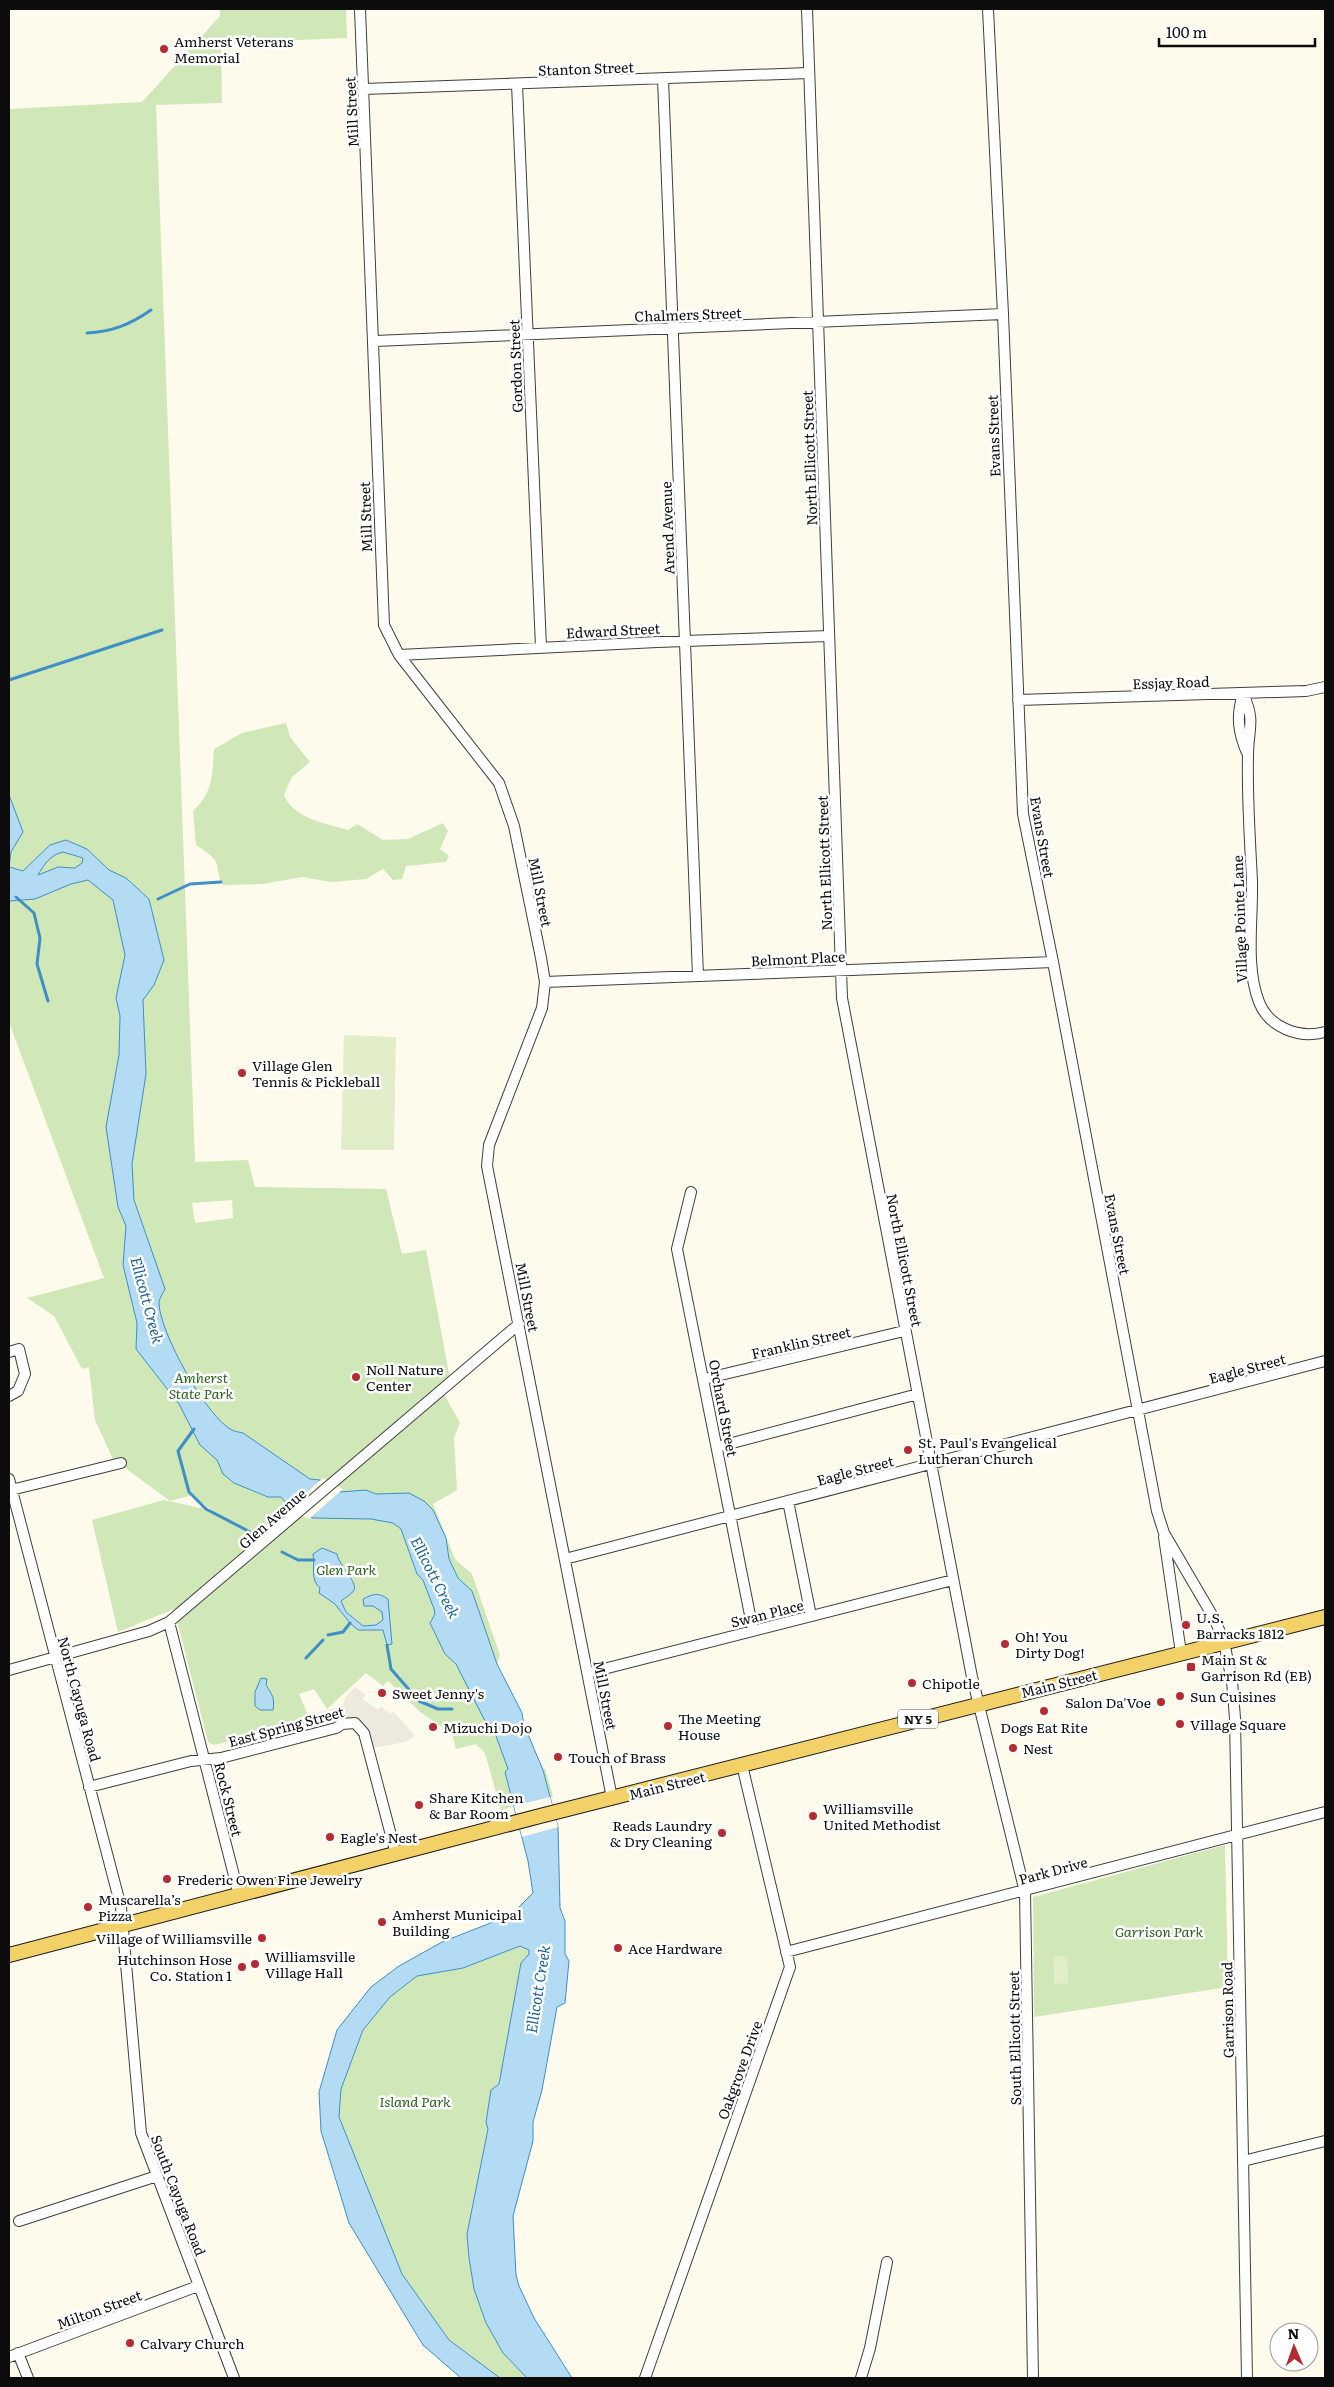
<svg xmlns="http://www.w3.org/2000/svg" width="1334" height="2387" viewBox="0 0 1334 2387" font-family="Literata,serif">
<rect width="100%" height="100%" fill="#fefbec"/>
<!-- green -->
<path fill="#d0e7b8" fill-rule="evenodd" d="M220 9H346L347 38 221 43 222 103 156 105 195 1162 248 1160 255 1187 386 1189 402 1254 426 1250 450 1379 441 1389 460 1423 454 1438 457 1490 433 1504 455 1559 472 1574 500 1655 497 1664C514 1698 529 1731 540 1768L545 1769 553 1796 501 1810 485 1753 476 1744 456 1749 452 1734 420 1712 388 1681 383 1686 366 1673 327 1709 314 1689 299 1694 308 1715 303 1716 305 1723 214 1745 208 1742 174 1609 118 1632 92 1520 164 1500 213 1511 192 1495 170 1501 113 1459 95 1420 89 1367 82 1369 54 1316 27 1298 104 1278 9 1022V109L142 102 220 16ZM232 1200 233 1218 195 1223 192 1203Z
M286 723 290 737 310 762 292 777 284 795C294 819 325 823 348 830L357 824 383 840 408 839 443 823 448 831 440 849 449 856 446 862 406 866 402 879 393 880 383 869 366 879 332 882 302 877 263 884 223 885C218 877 219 874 217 865 215 856 203 850 196 845L193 811C213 792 212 777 214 749L242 733Z
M1225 1845 1228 1987 1034 2017 1033 1897Z
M520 1946 529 1950V1954L521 1963 499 2084 491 2090 486 2121 488 2129 467 2234 469 2258 474 2289 486 2323 503 2353 527 2378H500L449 2340 402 2274 339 2117 341 2089 363 2030 390 1997 417 1976 463 1968Z"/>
<!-- pitch -->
<path fill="#e1eec9" d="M344 1035 396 1037 394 1150H341Z
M1067 1956 1068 1983 1054 1984 1053 1957Z"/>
<!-- plaza -->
<path fill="#ede9dc" d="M355 1687 366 1695 363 1699 378 1710 381 1707 391 1714 393 1711 415 1736 405 1742 368 1749 358 1724 315 1733 313 1721 308 1715 335 1708 342 1711 345 1698Z"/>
<!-- water -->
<path fill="#b3dbf3" stroke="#3e8fc7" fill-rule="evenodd" d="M9 795 23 832 11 852 9 867 23 871 50 845 66 840 87 849 109 870 126 878 149 899 164 960 154 985 143 1000 146 1074 132 1164 134 1200 165 1289C163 1293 159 1299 159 1303 159 1331 207 1418 232 1430 235 1432 240 1432 243 1433L310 1479 320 1480 340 1492 366 1490 376 1494 409 1493 424 1501 433 1510 446 1538 449 1559 458 1578 472 1591 497 1664 522 1713 524 1725 543 1770 558 1827 560 1908 565 1921V1954L569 1961 565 2003 557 2007 542 2090 533 2122V2141L513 2216 516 2275 519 2286 534 2318 572 2378H527L503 2353 486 2323 474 2289 469 2258 467 2234 488 2129 486 2122 491 2090 499 2084 521 1963 529 1954V1950L520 1946 463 1968 417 1976 390 1997 363 2030 341 2089 339 2117 402 2274 449 2340 500 2378H461L423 2345 349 2223 321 2131 319 2092 337 2030 371 1987 399 1966 442 1942 511 1915 533 1893 528 1861 505 1772 508 1769 492 1725 488 1721H485L456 1664 445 1654 430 1623 435 1614 434 1609 423 1580 417 1574 401 1529 393 1523 371 1519 313 1518 290 1508 281 1497H268L234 1483 223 1474 217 1460 200 1445 179 1404 136 1349 137 1323 123 1265 126 1226 118 1207 106 1127 119 1055 120 1016 116 998 125 955 113 900 88 880 71 884 35 899 9 901ZM63 852 83 858 82 863 75 868 58 867 38 875C44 865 50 855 63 852Z
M322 1548 337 1554C339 1566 358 1582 354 1590 352 1594 345 1598 341 1601L346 1612 363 1626 376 1625 383 1620 382 1612 373 1606H364L363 1599C373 1594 378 1592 388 1599L392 1644 387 1645 383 1630H358L350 1623 335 1604 319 1593 320 1588C310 1580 315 1566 313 1554Z
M261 1678 267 1679 266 1685C272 1695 275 1697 273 1710H260L255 1706V1692Z"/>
<!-- pier -->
<path fill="#fefbec" d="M323 1478 343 1489 309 1519 288 1509Z
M550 1797 558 1827 522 1837 514 1806Z"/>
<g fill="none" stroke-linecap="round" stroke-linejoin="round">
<!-- stream -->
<path stroke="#3e8fc7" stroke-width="3" d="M87 333C112 332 131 324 151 310
M9 680 162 630
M16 897 34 913 40 938 37 964 48 1001
M158 899 190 884 221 882
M194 1429 178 1451 189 1492 206 1509 254 1534
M282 1552 298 1560H314
M328 1635 343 1632 350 1623
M387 1645 391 1669 419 1701 438 1709H452
M306 1658 323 1640"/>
<defs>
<path id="minor" d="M360 9 384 625 399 655 499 783 514 826 541 958 545 982 542 1008 489 1145 487 1166 612 1798
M807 9 842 998 972 1677 1025 1892 1033 2378
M988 9 1003 314 1023 814 1053 962 1157 1511 1164 1533 1215 1620 1224 1642 1232 1681 1235 1718 1247 2378
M663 79 698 976
M517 84 541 647
M364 89 809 73
M375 341 1003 314
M399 655 657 642 829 636
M1243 694C1256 721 1248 729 1248 756 1247 798 1250 840 1252 881 1253 920 1245 966 1259 1002 1269 1028 1300 1039 1325 1032
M1243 694C1236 716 1238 733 1248 755
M1018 700 1306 691 1325 687
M545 982 1053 962
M691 1192 677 1249 753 1630
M9 1352 19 1349 25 1374 18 1391 9 1396
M704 1379 904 1331
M717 1447 918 1394
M9 1479 121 1907 141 2133 234 2378
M11 1490 121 1463
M788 1501 811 1616
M1164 1537 1181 1653
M565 1559 1325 1361
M169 1622 239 1895
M9 1670 149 1631 169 1622 519 1324
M588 1673 953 1580
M89 1787 191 1761 221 1758 336 1728 342 1724 355 1723 364 1733 396 1854
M786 1952 1325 1812
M1243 2161 1325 2141
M19 2221 157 2176
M18 2353 28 2378
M9 2357 198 2286
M645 2378 790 1967 742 1765
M861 2378 870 2348 887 2262"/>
<path id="major" d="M9 1955 540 1816 1325 1617"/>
</defs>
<!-- minor casing -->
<use href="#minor" stroke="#3f3f3f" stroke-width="12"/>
<!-- major casing -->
<use href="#major" stroke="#1d1d1d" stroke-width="16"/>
<!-- minor -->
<use href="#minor" stroke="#fff" stroke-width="10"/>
<!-- major -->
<use href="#major" stroke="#f2d268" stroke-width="14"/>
</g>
<!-- markers -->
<g fill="#b62b31" stroke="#fff" stroke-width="2">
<circle cx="164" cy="49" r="5"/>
<circle cx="242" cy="1073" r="5"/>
<circle cx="356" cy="1377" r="5"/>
<circle cx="908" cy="1450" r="5"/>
<circle cx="1186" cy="1625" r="5"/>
<circle cx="1005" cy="1644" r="5"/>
<rect x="1186" y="1662" width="10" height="10" rx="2.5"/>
<circle cx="912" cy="1683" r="5"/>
<circle cx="382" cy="1693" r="5"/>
<circle cx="1180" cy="1696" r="5"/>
<circle cx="1161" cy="1702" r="5"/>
<circle cx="1044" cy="1711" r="5"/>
<circle cx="1180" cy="1724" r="5"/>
<circle cx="668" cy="1726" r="5"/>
<circle cx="433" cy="1727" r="5"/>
<circle cx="1013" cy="1748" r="5"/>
<circle cx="558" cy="1757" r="5"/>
<circle cx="419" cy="1805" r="5"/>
<circle cx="813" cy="1816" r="5"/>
<circle cx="722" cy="1833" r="5"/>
<circle cx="330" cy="1837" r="5"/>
<circle cx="167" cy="1879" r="5"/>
<circle cx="88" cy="1907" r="5"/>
<circle cx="382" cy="1922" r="5"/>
<circle cx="262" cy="1938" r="5"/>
<circle cx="618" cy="1948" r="5"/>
<circle cx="255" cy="1964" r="5"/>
<circle cx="242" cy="1967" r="5"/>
<circle cx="130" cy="2343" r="5"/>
</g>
<g text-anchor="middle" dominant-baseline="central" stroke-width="5" stroke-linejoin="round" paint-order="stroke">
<!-- shield labels -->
<rect fill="#fff" stroke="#555" stroke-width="1" x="898" y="1709.5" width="40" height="19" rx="4"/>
<g font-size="12" font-weight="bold" fill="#0c0c0c">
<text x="918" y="1719">NY 5</text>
</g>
<!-- poi labels -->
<g font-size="14" fill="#0c0c0c" stroke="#fff" text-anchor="start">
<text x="174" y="41">Amherst Veterans<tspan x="174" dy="16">Memorial</tspan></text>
<text x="252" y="1065">Village Glen<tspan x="252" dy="16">Tennis &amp; Pickleball</tspan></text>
<text x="366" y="1369">Noll Nature<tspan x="366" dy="16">Center</tspan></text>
<text x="918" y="1442">St. Paul's Evangelical<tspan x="918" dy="16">Lutheran Church</tspan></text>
<text x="1196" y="1617">U.S.<tspan x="1196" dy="16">Barracks 1812</tspan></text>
<text x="1015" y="1636">Oh! You<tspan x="1015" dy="16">Dirty Dog!</tspan></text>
<text x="1201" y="1659">Main St &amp;<tspan x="1201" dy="16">Garrison Rd (EB)</tspan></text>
<text x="922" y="1683">Chipotle</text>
<text x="392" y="1693">Sweet Jenny's</text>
<text x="1190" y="1696">Sun Cuisines</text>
<text x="1151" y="1702" text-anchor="end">Salon Da'Voe</text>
<text x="678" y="1718">The Meeting<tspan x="678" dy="16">House</tspan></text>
<text x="1190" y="1724">Village Square</text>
<text x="443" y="1727">Mizuchi Dojo</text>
<text x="1044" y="1727" text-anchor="middle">Dogs Eat Rite</text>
<text x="1023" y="1748">Nest</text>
<text x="568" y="1757">Touch of Brass</text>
<text x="429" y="1797">Share Kitchen<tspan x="429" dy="16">&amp; Bar Room</tspan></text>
<text x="823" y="1808">Williamsville<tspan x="823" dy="16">United Methodist</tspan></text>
<text x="712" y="1825" text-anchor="end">Reads Laundry<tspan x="712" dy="16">&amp; Dry Cleaning</tspan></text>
<text x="340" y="1837">Eagle's Nest</text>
<text x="177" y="1879">Frederic Owen Fine Jewelry</text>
<text x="98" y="1899">Muscarella’s<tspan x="98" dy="16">Pizza</tspan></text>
<text x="392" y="1914">Amherst Municipal<tspan x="392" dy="16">Building</tspan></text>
<text x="252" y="1938" text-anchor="end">Village of Williamsville</text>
<text x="628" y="1948">Ace Hardware</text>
<text x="265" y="1956">Williamsville<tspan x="265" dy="16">Village Hall</tspan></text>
<text x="232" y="1959" text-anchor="end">Hutchinson Hose<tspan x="232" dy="16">Co. Station 1</tspan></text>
<text x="140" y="2343">Calvary Church</text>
</g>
<!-- street labels -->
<g font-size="14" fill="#0c0c0c" stroke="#fff">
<text transform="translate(586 68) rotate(-2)">Stanton Street</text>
<text transform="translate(351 112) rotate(-93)">Mill Street</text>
<text transform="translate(688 314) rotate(-2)">Chalmers Street</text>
<text transform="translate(515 366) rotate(-92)">Gordon Street</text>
<text transform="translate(993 436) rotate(-92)">Evans Street</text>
<text transform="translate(809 458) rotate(-92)">North Ellicott Street</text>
<text transform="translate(365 517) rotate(-92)">Mill Street</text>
<text transform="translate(667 528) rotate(-92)">Arend Avenue</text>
<text transform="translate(613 630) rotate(-3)">Edward Street</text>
<text transform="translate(1171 682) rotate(-2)">Essjay Road</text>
<text transform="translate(1043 837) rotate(80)">Evans Street</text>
<text transform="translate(824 863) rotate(-92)">North Ellicott Street</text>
<text transform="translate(541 892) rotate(79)">Mill Street</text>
<text transform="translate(1239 919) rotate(-92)">Village Pointe Lane</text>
<text transform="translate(798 958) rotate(-3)">Belmont Place</text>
<text transform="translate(1118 1234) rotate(79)">Evans Street</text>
<text transform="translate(905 1260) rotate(79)">North Ellicott Street</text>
<text transform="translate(528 1297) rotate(79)">Mill Street</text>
<text transform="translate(801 1342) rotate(-13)">Franklin Street</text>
<text transform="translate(1247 1368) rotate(-15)">Eagle Street</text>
<text transform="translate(724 1408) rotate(79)">Orchard Street</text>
<text transform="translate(855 1470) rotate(-15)">Eagle Street</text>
<text transform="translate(272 1518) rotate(-41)">Glen Avenue</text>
<text transform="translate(767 1613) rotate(-14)">Swan Place</text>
<text transform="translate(1059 1683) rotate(-14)">Main Street</text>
<text transform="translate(606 1695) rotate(79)">Mill Street</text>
<text transform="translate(80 1699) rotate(75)">North Cayuga Road</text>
<text transform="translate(286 1726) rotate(-15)">East Spring Street</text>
<text transform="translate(667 1785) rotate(-14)">Main Street</text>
<text transform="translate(229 1799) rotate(76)">Rock Street</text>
<text transform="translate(1053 1870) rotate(-15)">Park Drive</text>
<text transform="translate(1227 2010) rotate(-91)">Garrison Road</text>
<text transform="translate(1014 2038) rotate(-91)">South Ellicott Street</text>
<text transform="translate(739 2070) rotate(-70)">Oakgrove Drive</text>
<text transform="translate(179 2195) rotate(69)">South Cayuga Road</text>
<text transform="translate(99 2309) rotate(-20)">Milton Street</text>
</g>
<!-- park labels -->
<g font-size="14" font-style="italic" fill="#2d6120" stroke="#fff">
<text x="201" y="1377">Amherst<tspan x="201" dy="16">State Park</tspan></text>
<text x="346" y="1569">Glen Park</text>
<text x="1159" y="1931">Garrison Park</text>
<text x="415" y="2101">Island Park</text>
</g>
<!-- water labels -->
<g font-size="15" font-style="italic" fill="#1c6198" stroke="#fff">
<text transform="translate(148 1300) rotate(75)">Ellicott Creek</text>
<text transform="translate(436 1577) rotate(63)">Ellicott Creek</text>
<text transform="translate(537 1989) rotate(-81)">Ellicott Creek</text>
</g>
</g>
<!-- border -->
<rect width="1334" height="2387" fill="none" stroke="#0c0c0c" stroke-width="20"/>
<!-- north arrow -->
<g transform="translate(1294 2347) rotate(358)"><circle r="24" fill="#ffffff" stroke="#9e9e9e"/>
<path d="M0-4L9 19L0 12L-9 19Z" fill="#b62b31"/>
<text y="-8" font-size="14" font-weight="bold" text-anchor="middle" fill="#0c0c0c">N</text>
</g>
<!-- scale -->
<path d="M1159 38v8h156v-8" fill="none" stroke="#0c0c0c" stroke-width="2.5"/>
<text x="1166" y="38" font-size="15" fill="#0c0c0c" stroke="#ffffff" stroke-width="4" paint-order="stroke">100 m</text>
</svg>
